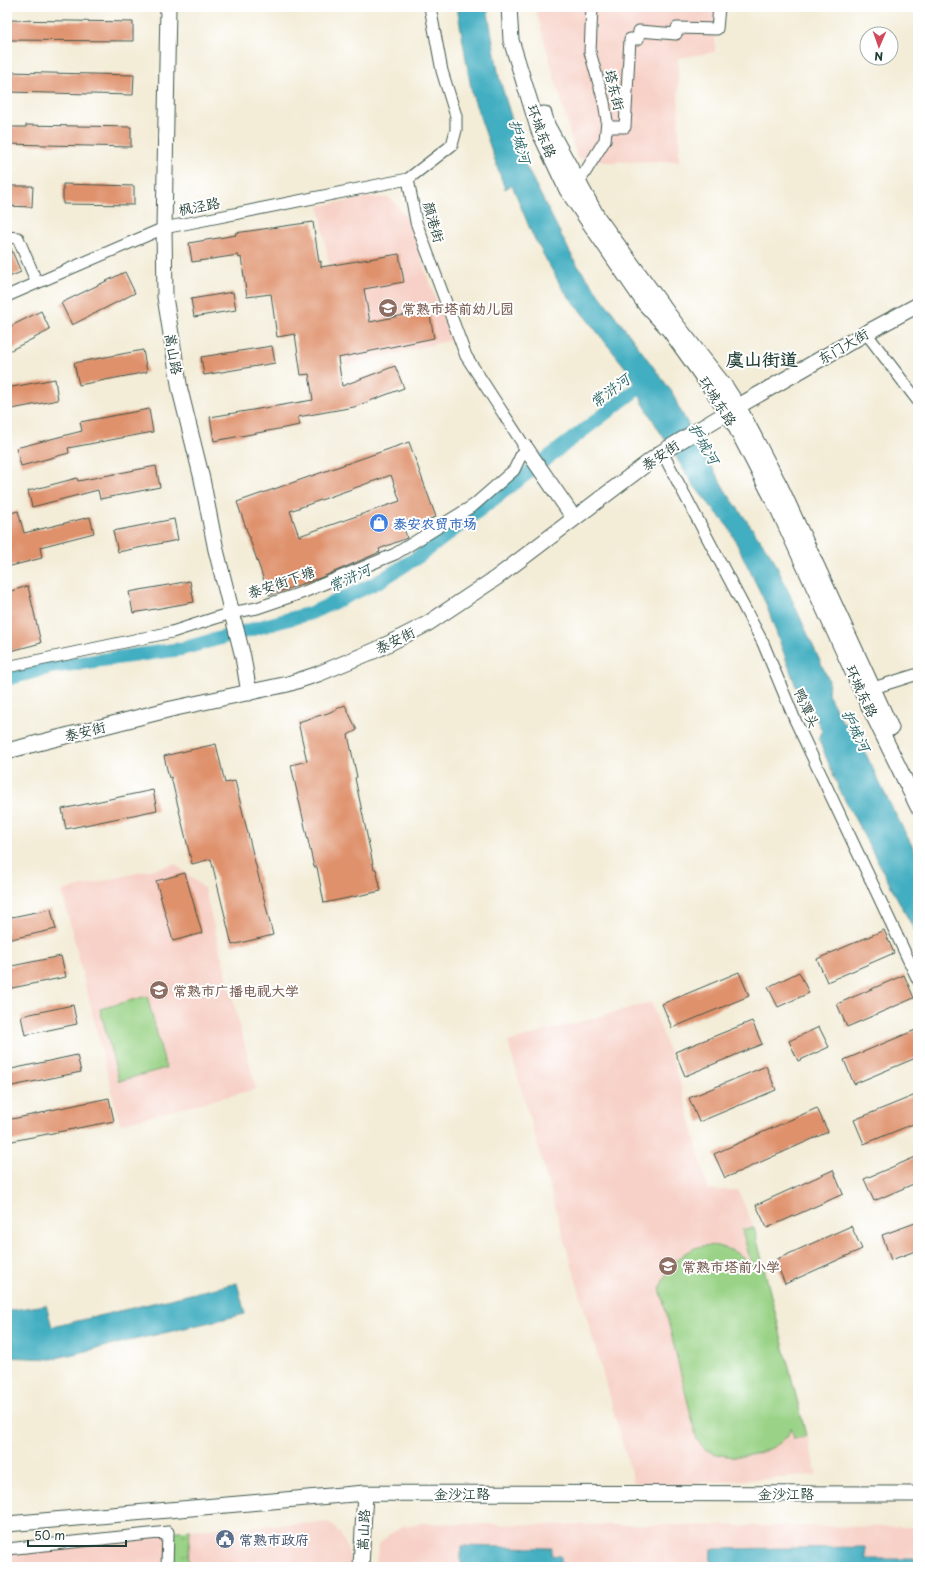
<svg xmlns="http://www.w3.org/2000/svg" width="925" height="1574" viewBox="0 0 925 1574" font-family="'Playpen Sans','LXGW WenKai TC',sans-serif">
<defs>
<pattern id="grass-tufts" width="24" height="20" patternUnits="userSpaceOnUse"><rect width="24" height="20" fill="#9ad387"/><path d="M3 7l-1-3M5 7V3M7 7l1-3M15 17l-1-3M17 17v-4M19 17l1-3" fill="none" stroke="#7dac6f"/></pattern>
</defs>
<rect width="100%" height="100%" fill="#fff"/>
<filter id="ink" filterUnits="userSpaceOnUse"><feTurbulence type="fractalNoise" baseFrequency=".025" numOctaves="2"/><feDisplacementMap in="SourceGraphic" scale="8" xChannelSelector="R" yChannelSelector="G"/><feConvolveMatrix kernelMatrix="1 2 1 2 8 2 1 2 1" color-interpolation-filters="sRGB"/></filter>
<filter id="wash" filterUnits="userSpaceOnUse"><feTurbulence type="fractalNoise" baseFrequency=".012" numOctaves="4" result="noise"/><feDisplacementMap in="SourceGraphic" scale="16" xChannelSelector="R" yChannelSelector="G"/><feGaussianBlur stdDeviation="0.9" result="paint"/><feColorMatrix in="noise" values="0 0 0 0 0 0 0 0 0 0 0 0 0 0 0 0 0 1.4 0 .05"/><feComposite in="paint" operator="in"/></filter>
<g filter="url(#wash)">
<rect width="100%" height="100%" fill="#f3ecd7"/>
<!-- built -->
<path fill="#f7d1c7" d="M535 7H716L715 52 678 58 679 161 605 162 577 158Z
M370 197 390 198 411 222 427 276 451 340 346 365 319 206Z
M175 864 204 888 256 1089 120 1124 62 891Z
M651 1002 680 1082 708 1190H738L754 1228 817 1475 675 1485 634 1483 508 1042Z
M329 1522 340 1533 346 1545 350 1560 349 1567H7V1549L190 1530Z
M422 1523 464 1524 918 1527V1567H375L379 1544 389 1535 403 1526Z"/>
<!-- grass -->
<path fill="url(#grass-tufts)" stroke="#5c885e" d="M190 1530 188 1567H167L168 1532Z"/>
<!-- garden -->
<path fill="#9ad387" stroke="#5c885e" d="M147 996 166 1068 119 1081 100 1009Z
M754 1228 806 1436 794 1439 791 1427C790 1430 789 1434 787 1436 771 1456 727 1463 705 1449 702 1447 700 1443 697 1440L660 1288C673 1250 707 1232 743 1257 746 1260 749 1263 752 1266L742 1230Z"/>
<!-- water -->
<path fill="#42aec1" stroke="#30767a" d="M457 7H487L499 77 526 166 575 262 672 392 679 408 725 490 773 558 829 681 828 694 843 723 853 727 885 794 918 857V937L840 791 819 740 822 731 807 699 799 695 766 604 729 528 694 486 657 427 643 403 629 372 562 288 532 234 512 185 505 189 472 94Z
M237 1283 245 1314 52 1359 7 1357V1311L46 1305 52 1327Z
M461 1546 552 1548 551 1555 561 1556V1567H461Z
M865 1547 866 1559H918V1567H710L711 1549Z"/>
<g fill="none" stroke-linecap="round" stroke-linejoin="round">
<!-- canal -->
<path stroke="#42aec1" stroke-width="14" d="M7 679 51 667 181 649 311 613 378 582 421 555 649 380"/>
</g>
<g id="blocks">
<!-- building -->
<path fill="#df916c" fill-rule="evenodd" d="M7 20 133 22V41L7 40Z
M7 72 134 75 133 95 7 92Z
M26 125 131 127V147L7 144V127H26Z
M63 184 134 186V205L63 204Z
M7 186H33L32 207 7 206Z
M313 222 319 262 321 261V267L399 254 404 282 364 289 370 322 429 310 434 338 338 358 342 386 395 366 404 388 354 407 298 417 300 425 214 441 210 417 313 400 309 374 301 375 295 334 277 337 271 294 247 297 241 257 239 258 238 255 192 262 189 243 236 235 235 233Z
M7 244H9L21 272 7 278Z
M125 272 135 293 72 325 61 303Z
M233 292 236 310 194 317 191 299Z
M41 311 50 330 7 352V328Z
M272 346 275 363 204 375 201 357Z
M143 350 147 372 79 385 74 363Z
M55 379 58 400 7 410V388Z
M149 409 153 432 68 448 69 453 21 466 16 448 82 431 80 422Z
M409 442 436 517 404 528 407 538 379 549 380 552 320 578 269 595 237 502ZM391 475 400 501 299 536 290 511Z
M156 466 160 487 100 499 98 490 32 507 28 491 77 478 78 481Z
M18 511 24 533 90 517 94 533 40 547 42 558 7 567V514Z
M174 519 178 540 118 552 113 531Z
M190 581 194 602 133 613 129 592Z
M28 586 41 643 7 652V592Z
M345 705 357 730 348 735 357 777 355 778 374 869H376L381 891 324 903 317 867H314L291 765 307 761 298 722 328 713Z
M216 744 225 783 235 781 273 935 232 945 211 859 192 864 171 777 169 778 164 756Z
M153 790 157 810 66 829 62 809Z
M185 873 202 933 173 941 156 881Z
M51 909 56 929 7 940V918Z
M884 930 894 953 827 982 817 959Z
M61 956 66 977 7 989V967Z
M739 972 749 996 672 1028 662 1004Z
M799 972 809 993 778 1007 768 987Z
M904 975 914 998 847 1027 837 1004Z
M73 1005 77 1024 25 1035 21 1016Z
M752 1021 762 1044 685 1076 675 1052Z
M819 1027 829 1047 798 1061 789 1041Z
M918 1029V1057L854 1084 844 1060Z
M77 1055 81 1072 7 1087V1070Z
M766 1066 776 1090 699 1122 689 1098Z
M918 1094V1122L864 1144 854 1120Z
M109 1098 114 1121 7 1142V1120L46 1112V1111Z
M817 1108 828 1132 725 1178 714 1154Z
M918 1156V1182L874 1201 864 1179Z
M833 1170 843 1194 767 1228 756 1205Z
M918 1222V1250L891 1260 882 1235Z
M851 1226 862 1249 785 1284 775 1260Z"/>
</g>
</g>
<g filter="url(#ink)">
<use href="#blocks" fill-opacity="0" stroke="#3f574c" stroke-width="1"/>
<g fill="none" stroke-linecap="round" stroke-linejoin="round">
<defs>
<path id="street" d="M607 127H625L630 39H638L639 31 676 34 677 28 717 29 719 7
M573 186 579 182 605 140 607 121 604 102 590 52 592 7
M7 237 18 238 37 283
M7 296 164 228 408 179
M866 333 918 401
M662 452 763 643 795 720 918 980
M7 667 172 632 231 613 257 608 304 592 395 554 474 505 514 470 525 447 466 356 416 222 408 179 452 145 456 130V116L442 71 430 7
M867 690 918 674
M7 1549 168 1532 167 1567"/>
<path id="secondary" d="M168 7 164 228 165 297 180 390 202 479 216 550 243 657 249 693
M509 7 511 40 539 131 567 190 645 304 670 331 728 412 779 511 862 692 918 807
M544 114 547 125 598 218 675 323 727 389 738 406 781 488 891 728
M525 447 574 518
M7 751 171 709 288 684 318 674 376 650 427 624 496 578 662 452 728 412 866 333 918 305
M7 1524 365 1493 918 1494
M361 1567 365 1493"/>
</defs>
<!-- street casing -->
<use href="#street" stroke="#3f574c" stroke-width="13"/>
<!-- secondary casing -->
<use href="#secondary" stroke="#3f574c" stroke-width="17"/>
<!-- street -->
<use href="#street" stroke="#fff" stroke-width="11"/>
<!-- secondary -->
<use href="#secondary" stroke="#fff" stroke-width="15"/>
</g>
</g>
<!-- icons -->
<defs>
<symbol id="school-disc" viewBox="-11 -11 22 22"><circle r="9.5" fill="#8d6e63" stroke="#fff"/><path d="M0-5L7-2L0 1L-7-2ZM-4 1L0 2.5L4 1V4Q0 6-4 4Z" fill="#fff"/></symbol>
<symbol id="shop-disc" viewBox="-11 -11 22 22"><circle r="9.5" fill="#3f7fe0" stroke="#fff"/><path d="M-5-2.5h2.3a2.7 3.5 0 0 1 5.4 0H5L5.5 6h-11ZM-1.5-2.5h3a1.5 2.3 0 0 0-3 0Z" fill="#fff"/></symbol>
<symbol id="university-disc" viewBox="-11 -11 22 22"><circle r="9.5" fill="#8d6e63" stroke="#fff"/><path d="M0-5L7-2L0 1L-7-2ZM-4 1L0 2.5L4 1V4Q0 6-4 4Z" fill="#fff"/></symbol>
<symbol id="civic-disc" viewBox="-11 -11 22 22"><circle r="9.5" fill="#5c6f8a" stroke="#fff"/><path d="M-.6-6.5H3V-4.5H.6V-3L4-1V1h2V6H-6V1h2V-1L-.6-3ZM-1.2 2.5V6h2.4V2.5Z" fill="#fff"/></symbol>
</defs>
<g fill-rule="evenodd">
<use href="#school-disc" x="377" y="297" width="22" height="22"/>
<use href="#shop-disc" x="368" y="512" width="22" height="22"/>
<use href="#university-disc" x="148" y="979" width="22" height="22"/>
<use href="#school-disc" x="657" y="1255" width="22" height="22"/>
<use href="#civic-disc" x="214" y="1528" width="22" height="22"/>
</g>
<g text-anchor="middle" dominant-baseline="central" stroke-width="4" stroke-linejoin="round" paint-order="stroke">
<!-- street labels -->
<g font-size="14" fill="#1f3d34" stroke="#fff">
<text transform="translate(615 90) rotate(76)">塔东街</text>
<text transform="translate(542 131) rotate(69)">环城东路</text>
<text transform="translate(199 206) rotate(-11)">枫泾路</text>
<text transform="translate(434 222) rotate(74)">颜港街</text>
<text transform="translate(843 346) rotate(-30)">东门大街</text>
<text transform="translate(174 354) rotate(80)">嵩山路</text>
<text transform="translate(718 401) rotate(57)">环城东路</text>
<text transform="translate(660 455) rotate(-35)">泰安街</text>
<text transform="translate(281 582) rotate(-19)">泰安街下塘</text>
<text transform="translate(395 640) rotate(-26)">泰安街</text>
<text transform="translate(862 691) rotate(65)">环城东路</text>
<text transform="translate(807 708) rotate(66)">鸭潭头</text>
<text transform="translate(85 731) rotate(-14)">泰安街</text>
<text x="462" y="1493">金沙江路</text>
<text x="786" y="1493">金沙江路</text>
<text transform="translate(363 1530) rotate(-87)">嵩山路</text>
</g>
<!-- education labels -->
<g font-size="14" font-weight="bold" fill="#785e54" stroke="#fff" text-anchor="start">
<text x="402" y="308">常熟市塔前幼儿园</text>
<text x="173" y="990">常熟市广播电视大学</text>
<text x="682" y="1266">常熟市塔前小学</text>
</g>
<!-- shop labels -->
<g font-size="14" font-weight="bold" fill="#366cbe" stroke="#fff" text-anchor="start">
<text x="393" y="523">泰安农贸市场</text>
</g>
<!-- service labels -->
<g font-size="14" font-weight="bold" fill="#4e5e75" stroke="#fff" text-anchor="start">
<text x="239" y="1539">常熟市政府</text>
</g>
<!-- water labels -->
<g font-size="15" font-style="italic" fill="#2b6565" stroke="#fff">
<text transform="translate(521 141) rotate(75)">护城河</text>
<text transform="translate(609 390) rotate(-37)">常浒河</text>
<text transform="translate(705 443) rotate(60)">护城河</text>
<text transform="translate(349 577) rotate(-25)">常浒河</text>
<text transform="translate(857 730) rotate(64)">护城河</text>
</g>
<!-- district labels -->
<g font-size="18" font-weight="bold" fill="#1f3d34" stroke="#fff">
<text x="762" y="358">虞山街道</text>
</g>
</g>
<!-- margin -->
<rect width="925" height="1574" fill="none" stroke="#fff" stroke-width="24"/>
<!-- north arrow -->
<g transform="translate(879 46) rotate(182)"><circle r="19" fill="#ffffff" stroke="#a5b1ae"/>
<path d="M0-3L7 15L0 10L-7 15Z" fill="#d1495b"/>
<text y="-6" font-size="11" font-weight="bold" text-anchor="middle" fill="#1f3d34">N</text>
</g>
<!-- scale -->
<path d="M28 1540v6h98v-6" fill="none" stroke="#1f3d34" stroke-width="2"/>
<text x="34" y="1540" font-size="12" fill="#1f3d34" stroke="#ffffff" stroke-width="3" paint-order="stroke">50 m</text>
</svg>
